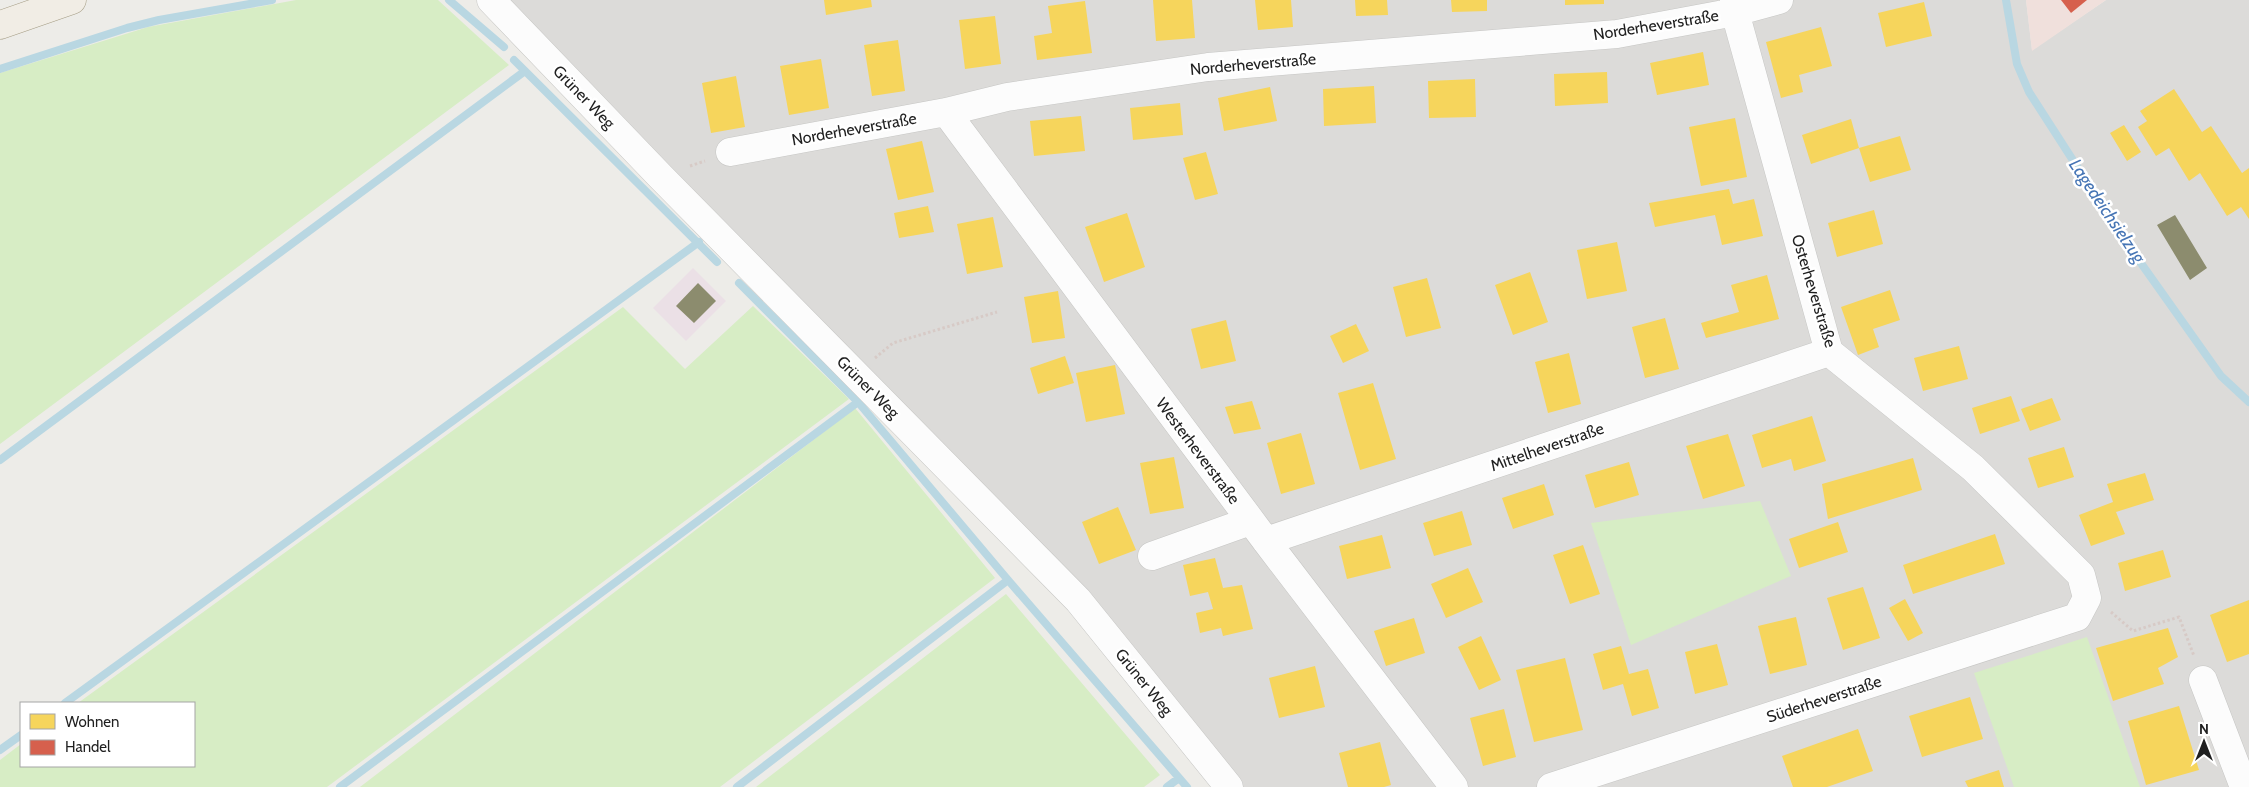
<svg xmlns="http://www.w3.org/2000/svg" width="2249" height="787" viewBox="0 0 2249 787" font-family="Cabin,sans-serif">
<rect width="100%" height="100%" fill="#edece8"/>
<!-- residential -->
<path fill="#dcdbd9" d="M497 0H2026L2032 50 2106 0H2249V787H1230L1083 594Z"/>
<!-- commercial -->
<path fill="#f0e0dc" d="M2026 0H2106L2032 51Z"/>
<!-- industrial -->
<path fill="#ebe0e6" d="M693 268 726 301 686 341 653 308Z"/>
<!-- grass -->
<path fill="#d7edc5" d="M296 0H438L509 65 0 444V73L148 27Z
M753 306 849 399 327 787H0V760L21 744V766H194V703H78L623 307 685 369Z
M855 408 995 578 720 787H360Z
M1760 501 1791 576 1631 645 1591 523Z
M1006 594 1160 775 1144 787H756Z
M2087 637 2140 787H2014L1974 673Z"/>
<!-- homes -->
<path fill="#f6d55c" d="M824 0H871L872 7 826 15Z
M1153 0H1192L1195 38 1156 41Z
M1255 0H1291L1293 27 1258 30Z
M1355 0H1387L1388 15 1356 16Z
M1451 0H1487V11L1452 12Z
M1565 0H1604V4L1565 5Z
M1085 1 1092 53 1037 60 1034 36 1052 33 1048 6Z
M1924 2 1932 36 1886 47 1878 13Z
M995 16 1001 64 965 69 959 20Z
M1821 27 1832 66 1799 75 1803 92 1781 98 1766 42Z
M898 40 905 91 872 96 864 45Z
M1703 52 1709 85 1657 95 1650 63Z
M821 59 829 108 789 115 780 66Z
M1607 72 1608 103 1555 106 1554 74Z
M736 76 745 127 711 133 702 83Z
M1475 79 1476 117 1429 118 1428 81Z
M1374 86 1376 123 1324 126 1323 89Z
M1270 87 1277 121 1224 131 1218 98Z
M2174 89 2202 132 2211 126 2242 173 2249 168V219L2241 207 2227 216 2200 173 2189 181 2169 148 2156 156 2138 127 2147 121 2140 111Z
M1180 103 1183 135 1133 140 1130 108Z
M1081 116 1085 151 1034 156 1030 121Z
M1735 118 1747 177 1701 186 1689 127Z
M1851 119 1859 148 1811 164 1802 135Z
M2124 125 2141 152 2127 161 2110 133Z
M1900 136 1911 170 1870 182 1859 148Z
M922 141 934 192 898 200 886 149Z
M1206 152 1218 194 1195 200 1183 158Z
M1729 189 1733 204 1754 199 1763 236 1722 245 1715 215 1655 227 1649 203Z
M928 206 934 232 899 238 894 213Z
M1874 210 1883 244 1837 257 1828 223Z
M1127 213 1145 267 1104 282 1085 227Z
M993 217 1003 267 967 274 957 224Z
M1617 242 1627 291 1587 299 1577 250Z
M1530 272 1548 322 1513 335 1495 285Z
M1767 275 1779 319 1706 338 1701 323 1739 312 1731 285Z
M1427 278 1441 328 1406 337 1393 287Z
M1890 290 1900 320 1873 329 1879 347 1858 355 1841 307Z
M1058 291 1065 338 1032 343 1024 297Z
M1665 318 1679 369 1645 378 1632 327Z
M1226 320 1236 361 1201 369 1191 329Z
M1356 324 1369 351 1343 363 1330 336Z
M1959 346 1968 379 1923 391 1914 358Z
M1569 353 1581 404 1548 413 1535 362Z
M1065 356 1074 383 1038 394 1030 368Z
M1115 365 1125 414 1086 422 1076 373Z
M1373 383 1396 459 1360 470 1338 393Z
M2011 396 2020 421 1980 434 1972 408Z
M2052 398 2061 420 2030 431 2021 409Z
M1252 401 1261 429 1234 434 1225 407Z
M1812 416 1826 461 1794 471 1791 459 1762 468 1752 435Z
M1301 433 1315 484 1281 494 1267 443Z
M1728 434 1745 486 1703 499 1686 446Z
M2064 447 2074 477 2038 488 2028 458Z
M1174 457 1184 508 1150 514 1140 463Z
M1913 458 1922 490 1828 519 1822 484Z
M1629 462 1639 495 1595 508 1585 475Z
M2145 473 2154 500 2116 512 2125 534 2091 546 2079 515 2113 502 2107 484Z
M1544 484 1554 515 1513 529 1502 498Z
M1118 507 1136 550 1099 564 1082 522Z
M1462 511 1472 545 1434 556 1423 523Z
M1838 522 1848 552 1799 568 1789 539Z
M1995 534 2005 564 1913 594 1903 565Z
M1382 535 1391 568 1347 579 1339 546Z
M1583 545 1600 594 1570 604 1553 555Z
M2163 550 2171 577 2125 591 2118 563Z
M1215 558 1223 588 1242 585 1253 629 1223 636 1221 628 1200 633 1196 613 1213 609 1208 592 1190 596 1183 565Z
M1468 568 1483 602 1446 618 1431 584Z
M1863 587 1880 638 1843 650 1827 598Z
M1905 599 1923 633 1908 641 1889 608Z
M2249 600V654L2227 662 2210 615Z
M1796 617 1807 665 1770 674 1758 626Z
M1414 618 1425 653 1386 666 1374 631Z
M2168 628 2178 657 2158 668 2164 684 2113 701 2096 648Z
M1481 636 1501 680 1479 690 1458 647Z
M1717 644 1728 685 1695 694 1685 652Z
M1621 646 1629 674 1648 669 1659 708 1632 716 1623 684 1603 690 1593 654Z
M1565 658 1583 730 1534 742 1516 670Z
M1315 666 1325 707 1279 718 1269 678Z
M1970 697 1983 739 1922 757 1909 716Z
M2179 706 2199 770 2146 785 2128 721Z
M1504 709 1516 757 1483 766 1470 718Z
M1858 729 1873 771 1827 787H1793L1782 756Z
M1380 742 1391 785 1384 787H1348L1339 753Z
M1999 770 2004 787H1968L1965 781Z"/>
<!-- shops -->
<path fill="#d6604d" d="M2061 0H2087L2071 13Z"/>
<!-- industry -->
<path fill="#8c8c6e" d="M2175 215 2207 268 2190 280 2157 225Z
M698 283 716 301 694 323 676 306Z"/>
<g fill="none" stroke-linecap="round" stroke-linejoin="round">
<!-- stream -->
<path stroke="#b9d7e2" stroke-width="8" d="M449 0 504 47
M2006 0 2017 64 2029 92 2121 235 2221 376 2249 402
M514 60 717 262
M0 69 127 28 159 20 272 0
M739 283 858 402 1008 580 1187 787
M0 460 525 71
M65 703 699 242
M0 750 21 735
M340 787 858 402
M737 787 1008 580
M1167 787 1179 778"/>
<defs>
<path id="minor" d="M491 0 661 177 1078 600 1229 787
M946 112 1266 541 1454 787
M730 152 946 112 1007 97 1208 67 1617 34 1735 12 1779 0
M1266 541 1829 352
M1152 556 1250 521
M2203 680 2244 787
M1551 787 2077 617 2087 598 2081 575 1973 468 1829 352 1735 12 1734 0"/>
<path id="major" d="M0 25 72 0"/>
</defs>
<!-- minor casing -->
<use href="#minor" stroke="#c6c6c4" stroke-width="29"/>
<!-- major casing -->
<use href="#major" stroke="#a49c84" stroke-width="29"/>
<!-- path -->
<path stroke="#d7cac6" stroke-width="3" stroke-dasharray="2.5 2.5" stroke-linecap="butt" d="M690 166 705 161
M875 358 893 343 997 312
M2111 612 2133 631 2179 617 2194 656"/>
<!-- minor -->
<use href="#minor" stroke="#fcfcfc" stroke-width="28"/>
<!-- major -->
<use href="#major" stroke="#f1ede5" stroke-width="28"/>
</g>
<g text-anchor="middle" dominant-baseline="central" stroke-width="5" stroke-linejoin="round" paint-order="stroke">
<!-- street labels -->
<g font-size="16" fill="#1f1f1f" stroke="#fff">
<text transform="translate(1656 25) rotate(-9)">Norderheverstraße</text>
<text transform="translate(1253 64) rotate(-5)">Norderheverstraße</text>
<text transform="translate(584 97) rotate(46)">Grüner Weg</text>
<text transform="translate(854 129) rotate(-10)">Norderheverstraße</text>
<text transform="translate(1814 291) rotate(73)">Osterheverstraße</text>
<text transform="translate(868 387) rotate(45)">Grüner Weg</text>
<text transform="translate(1547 447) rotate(-19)">Mittelheverstraße</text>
<text transform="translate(1198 451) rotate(53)">Westerheverstraße</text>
<text transform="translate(1144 682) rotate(51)">Grüner Weg</text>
<text transform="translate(1824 699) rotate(-18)">Süderheverstraße</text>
</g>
<!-- water labels -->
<g font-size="18" font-style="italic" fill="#4675b5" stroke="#fff">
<text transform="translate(2107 211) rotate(56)">Lagedeichsielzug</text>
</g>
</g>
<!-- legend -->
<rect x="20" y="702" width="175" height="65" fill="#ffffff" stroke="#a5a5a5"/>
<rect x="30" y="714" width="25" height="15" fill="#f6d55c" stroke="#a5a5a5"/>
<text x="65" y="727" font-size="15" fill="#1f1f1f">Wohnen</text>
<rect x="30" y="740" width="25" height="15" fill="#d6604d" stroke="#a5a5a5"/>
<text x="65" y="752" font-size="15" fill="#1f1f1f">Handel</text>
<!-- north arrow -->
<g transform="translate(2204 742)" stroke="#ffffff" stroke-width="4" paint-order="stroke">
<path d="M0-4L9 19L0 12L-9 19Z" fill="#1f1f1f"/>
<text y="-8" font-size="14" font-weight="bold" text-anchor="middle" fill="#1f1f1f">N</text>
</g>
</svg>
